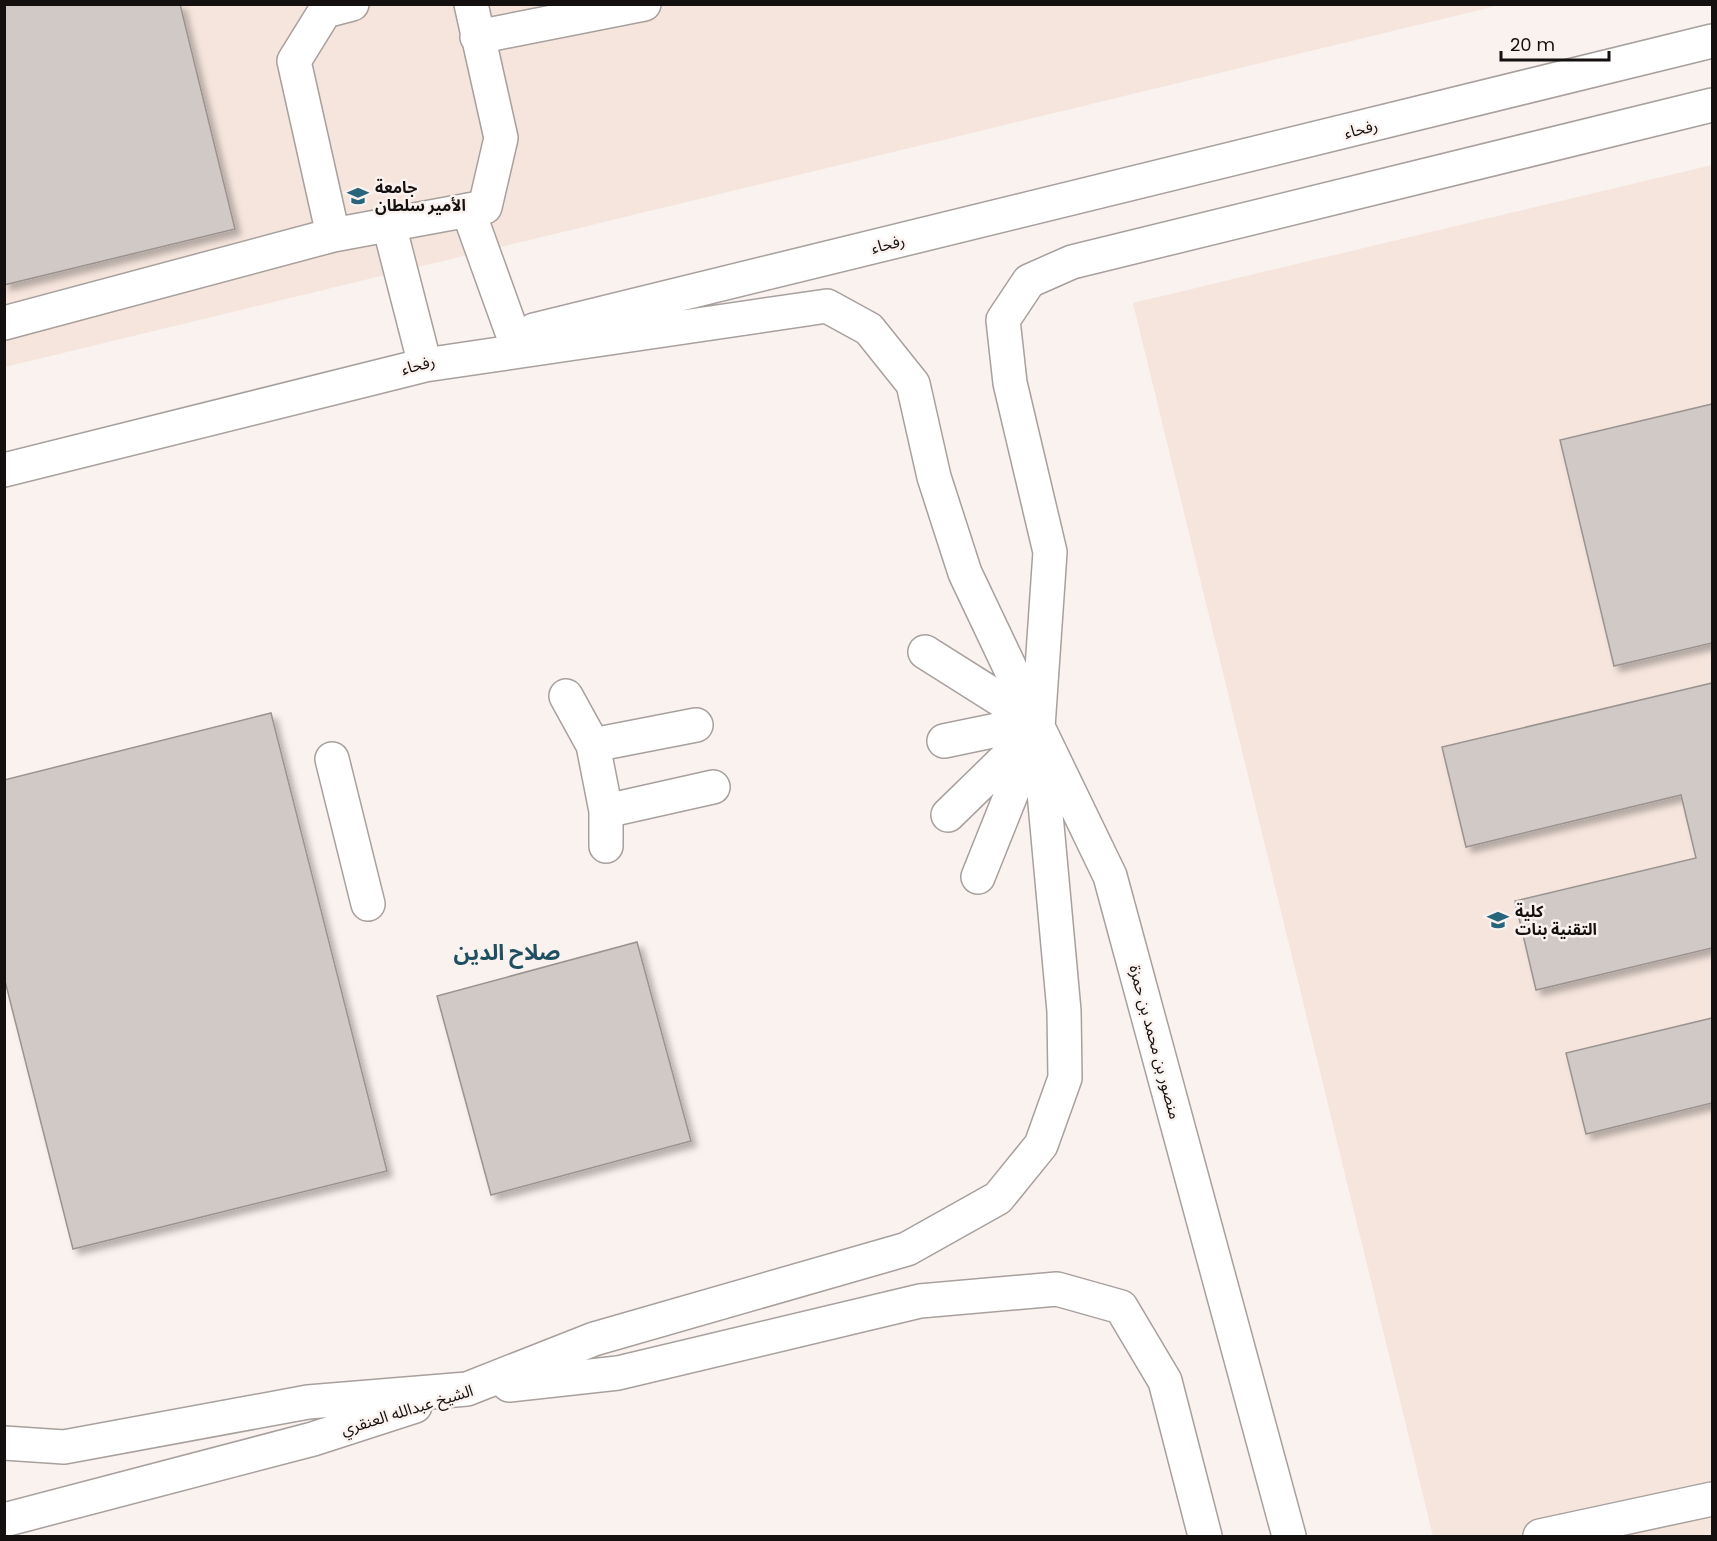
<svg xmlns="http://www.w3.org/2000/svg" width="1717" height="1541" viewBox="0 0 1717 1541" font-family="Poppins,'Noto Sans Arabic',sans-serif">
<defs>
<filter id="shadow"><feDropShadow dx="5.5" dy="5.5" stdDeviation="3" flood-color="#0004"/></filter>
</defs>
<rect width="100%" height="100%" fill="#faf2ee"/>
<!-- built -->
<path fill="#f5e5dd" d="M5 4 1500 5 5 367Z
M1712 165V1536H1433L1133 303Z"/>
<!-- building -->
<path fill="#d1c9c6" stroke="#9b9390" stroke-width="1.5" filter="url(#shadow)" d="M4 4H180L235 229 4 285Z
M1712 404V643L1614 666 1560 440Z
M1712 683V948L1536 990 1515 901 1696 858 1681 795 1466 847 1442 747Z
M271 713 387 1171 73 1249 4 977V780Z
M637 942 691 1141 491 1195 437 996Z
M1712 1018V1103L1586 1134 1566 1053Z"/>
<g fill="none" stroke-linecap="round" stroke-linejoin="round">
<defs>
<path id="minor" d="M352 4 325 11 294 61 333 235 485 207 501 138 471 4
M477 37 644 4
M468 210 513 335
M389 225 425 365
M4 323 333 235
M534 330 1712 41
M4 470 425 365 827 306 869 329 913 384 934 477 965 573 1038 727 1064 1011 1065 1078 1041 1145 998 1198 907 1249 594 1339 467 1389 308 1402 64 1447 4 1443
M925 652 1036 722
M566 696 593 745 696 725
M944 741 1036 722
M593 745 606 811
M332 759 368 904
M948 815 1028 737
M606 846V811L713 787
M978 877 1036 732
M509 1385 618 1373 920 1301 1057 1289 1121 1307 1165 1381 1205 1536
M4 1520 313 1439 415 1406
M1289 1536 1110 876 1038 727 1050 552 1010 383 1003 320 1029 281 1072 262 1712 105
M1540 1536 1712 1499"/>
</defs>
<!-- minor casing -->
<use href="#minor" stroke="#a7a09d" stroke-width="36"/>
<!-- minor -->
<use href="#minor" stroke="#fff" stroke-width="33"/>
</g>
<!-- icons -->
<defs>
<symbol id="university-bare" viewBox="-9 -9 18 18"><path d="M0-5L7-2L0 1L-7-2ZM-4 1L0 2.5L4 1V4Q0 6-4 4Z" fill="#28657c" stroke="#faf2ee" stroke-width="2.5" paint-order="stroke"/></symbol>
</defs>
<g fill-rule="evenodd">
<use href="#university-bare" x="343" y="181" width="30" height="30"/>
<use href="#university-bare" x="1483" y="905" width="30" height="30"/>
</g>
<g text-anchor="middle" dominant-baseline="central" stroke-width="5" stroke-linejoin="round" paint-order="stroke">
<!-- street labels -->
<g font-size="16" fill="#13100f" stroke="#faf2ee">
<text transform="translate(1361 129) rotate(-14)">رفحاء</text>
<text transform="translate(888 244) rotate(-14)">رفحاء</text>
<text transform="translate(418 365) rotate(-15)">رفحاء</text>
<text transform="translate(1155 1042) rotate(75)">منصور بن محمد بن حمزة</text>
<text transform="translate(407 1410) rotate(-17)">الشيخ عبدالله العنقري</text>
</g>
<!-- poi labels -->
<g font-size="16" font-weight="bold" fill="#13100f" stroke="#faf2ee" text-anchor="start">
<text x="375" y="187">جامعة<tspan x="375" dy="18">الأمير سلطان</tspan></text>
<text x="1515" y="911">كلية<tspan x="1515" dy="18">التقنية بنات</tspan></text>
</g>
<!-- district labels -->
<g font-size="22" font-weight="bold" fill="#1f5062" stroke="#faf2ee">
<text x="507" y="952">صلاح الدين</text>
</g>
</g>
<!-- border -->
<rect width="1717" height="1541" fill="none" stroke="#13100f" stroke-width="12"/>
<!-- scale -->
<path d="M1501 51v9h108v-9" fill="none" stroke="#13100f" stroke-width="3"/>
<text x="1510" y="51" font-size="18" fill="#13100f" stroke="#faf2ee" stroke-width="4.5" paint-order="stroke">20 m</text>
</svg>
